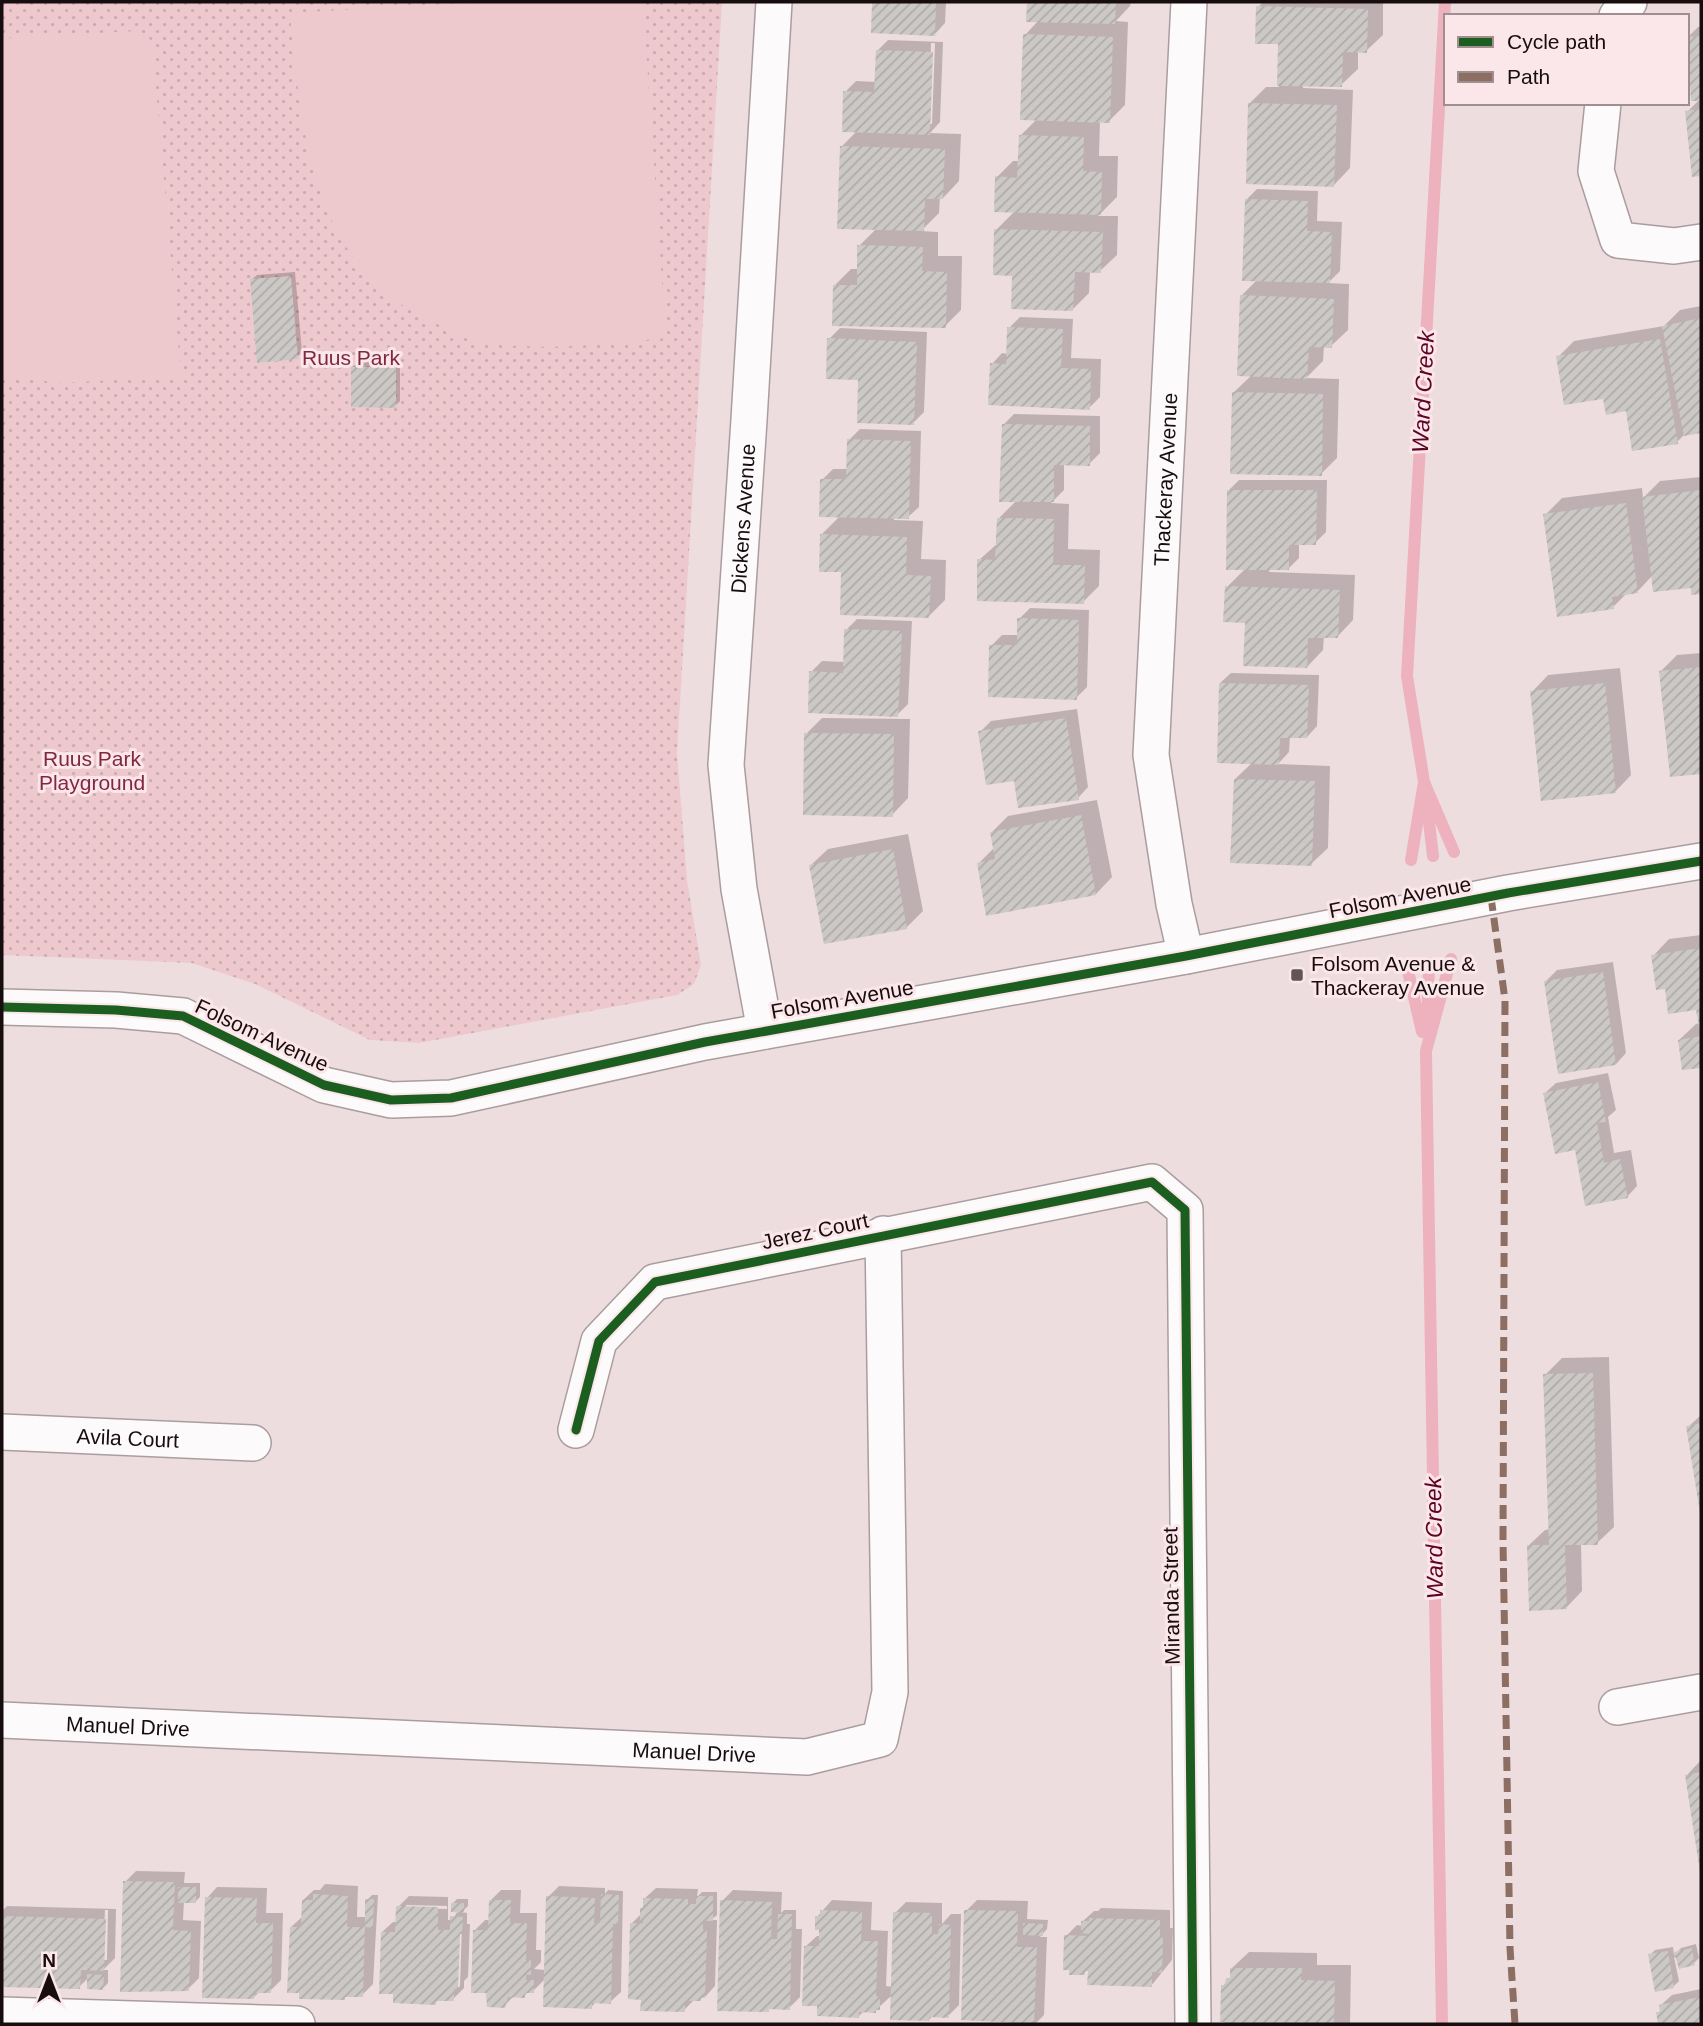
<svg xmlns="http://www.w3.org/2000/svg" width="1703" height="2026" viewBox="0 0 1703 2026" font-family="Arial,sans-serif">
<defs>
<pattern id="park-dots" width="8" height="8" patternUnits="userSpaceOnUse" patternTransform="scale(1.75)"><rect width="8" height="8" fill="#edc9ce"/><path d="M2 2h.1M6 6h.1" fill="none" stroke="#caabb0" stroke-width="1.8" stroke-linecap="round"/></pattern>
<pattern id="building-hatch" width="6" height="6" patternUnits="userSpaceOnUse" patternTransform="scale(1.75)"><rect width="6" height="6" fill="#ccc8c5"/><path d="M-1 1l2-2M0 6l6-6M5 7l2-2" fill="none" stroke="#aeaba8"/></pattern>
</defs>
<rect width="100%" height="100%" fill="#eedddf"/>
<!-- park -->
<path fill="url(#park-dots)" d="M2 2H722L677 753 687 880 701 965 694 984 677 995 419 1043 370 1040 255 984 192 963 2 955Z"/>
<!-- pitch -->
<path fill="#edc9ce" d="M484 2H640L643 4 666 338C605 344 543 352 481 342 465 340 448 329 433 322 311 268 301 129 290 13Z
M138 31 152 41 181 376 63 383 2 377V38Z"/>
<!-- shadow -->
<path fill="#0003" fill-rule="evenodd" d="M874 2H946L945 23 935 34 873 32Z
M1029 2H1131L1130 6 1116 21 1128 22 1125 105 1109 121H1100L1099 156H1118L1117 197 1098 216H1118L1117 255 1100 271H1090L1089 293 1073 309 1014 274 996 230 1015 211 997 177 1013 161H1020L1021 135 1037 119 1025 35 1039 20H1028Z
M1263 2H1383V35L1366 51H1358V69L1341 85H1303V88L1353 90 1350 168 1334 185 1250 103 1266 87H1279L1280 42 1258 7Z
M1698 27H1701V174L1694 175 1687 112 1700 99 1687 38Z
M888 40 943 42 940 122 930 133 961 134 959 181 943 198 940 197 939 213 921 231 938 232V256H962L961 310 945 326 835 285 851 269H859V246L877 228 842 146 857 131 845 92 856 81 876 82 877 51ZM931 43H935L932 124H929Z
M1257 189 1318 191 1317 221 1342 222 1340 271 1328 283 1349 284 1348 330 1331 346H1324L1323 361 1306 378 1339 379 1337 458 1321 474 1234 392 1252 375 1241 296 1258 279 1246 200Z
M295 272 302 352 297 357 252 279 257 275Z
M1701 306V431L1685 434 1677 442 1605 397 1558 357 1574 341 1664 326 1680 310Z
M1020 317 1073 319 1071 358 1101 359 1100 397 1089 408 992 364 1002 353 1008 354 1009 328Z
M840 328 927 332 924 412 913 423 860 378 829 339Z
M358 362H400V401L395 406 353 367Z
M1014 414 1100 416V453L1089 464H1064V490L1051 503 1069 504 1068 549 1100 550 1099 586 1083 602 979 560 998 543V519L1017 500 1003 425Z
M860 429 921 431 919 507 908 517H894V520L923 521 921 559 946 560 945 600 929 616 843 571 821 535 841 515 822 480 833 469H848L849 440Z
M1701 477V592L1693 593 1692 586 1652 576 1637 592 1627 593 1613 607 1545 515 1562 498 1642 488 1643 498 1660 481Z
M1239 480H1327L1326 532 1315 543H1299V558L1288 569 1270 568 1269 572 1355 575 1353 620 1337 637 1324 636 1323 650 1307 667 1247 621 1227 587 1246 568 1229 490Z
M1030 608 1089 610 1087 687 1076 698 991 646 1002 635H1019V619Z
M857 619 912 621 908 704 897 715 811 672 822 661 845 662 846 630Z
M1701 653V772L1672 775 1660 672 1677 655Z
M1620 668 1631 775 1615 792 1532 692 1548 675Z
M1231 673 1319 675 1317 726 1307 737 1290 736 1289 752 1278 764 1330 766 1328 848 1311 864 1235 779 1253 762 1220 683Z
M1077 709 1088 787 1078 798 1016 779 980 732 991 721Z
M822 718 910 719 908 798 892 815 806 734Z
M1097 800 1112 877 1096 894 979 863 995 847 992 832 1008 816Z
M908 834 923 911 906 928 811 865 828 849Z
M1701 935V1066L1683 1068 1679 1040 1696 1024 1700 1023 1698 1008 1666 987 1653 956 1669 939Z
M1613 962 1626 1053 1616 1064 1546 981 1557 970Z
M1608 1073 1616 1110 1608 1117 1614 1153 1631 1150 1637 1186 1627 1197 1576 1148 1545 1093 1556 1083Z
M1609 1357 1614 1527 1597 1543H1581L1582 1591 1566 1608 1528 1546 1545 1530 1550 1529 1545 1375 1562 1358Z
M1701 1415V1511L1688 1427Z
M1701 1760V1871L1687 1775Z
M136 1871 185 1872 184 1883H200V1897L195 1902 184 1901 183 1920 201 1921 199 1978 188 1989 125 1882Z
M325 1884 358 1886 357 1917H367V1900L372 1895H378L373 1984 362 1995H348L344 1998 291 1927 302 1917 303 1900 314 1890H320Z
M559 1886 605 1888V1894L608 1890 623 1891 621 1992 610 2002H596L591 2007 546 1978 533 1991H529L524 1996 515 1995 504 2006 475 1930 485 1920H490L491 1900 501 1890H521L520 1913H537L536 1950H541V1962L534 1969 546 1970 548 1897Z
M217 1887 267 1888 266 1913H283L281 1980 270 1991H260L254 1997 207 1898Z
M656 1888 698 1889 697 1897 702 1892H717V1915L711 1920H717L715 1986 705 1997 695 1999 684 2010 643 1998 632 1923 641 1914 645 1898Z
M733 1890 782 1892 781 1913 784 1910H796V1929H802L800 1997 789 2008 771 2007 768 2011 722 1901Z
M409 1896 448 1897V1920H452L458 1911 452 1904 457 1899H468V1906L462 1912 467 1913V1924H470L468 1977 464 1981V1988L453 1999H439L435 2003 382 1932 393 1922H397L398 1907ZM406 1905 447 1906V1909L406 1908ZM458 1925H462L460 1986 456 1989Z
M832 1900 872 1902 871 1930 888 1931 886 1986 893 1987 895 1913 906 1902 942 1903V1924L951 1914H961L959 2005 948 2016 933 2015 929 2020 892 1995 875 2011H864L859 2016 819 2004 806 1946 817 1936H821L817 1917Z
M977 1900 1028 1901 1027 1919 1048 1920 1047 1929 1040 1937H1047L1044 2015 1035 2024H1014L1015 2020 966 1911Z
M7 1906 116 1909 115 1958 103 1970H108V1983L103 1988 89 1977 79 1987 2 1985V1911ZM105 1910H108L107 1960H103Z
M1101 1908 1170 1910V1928H1173L1172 1960 1151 1986 1090 1968 1084 1973 1066 1936 1077 1925 1083 1926V1921L1094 1911H1098Z
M1696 1944 1699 1958 1694 1963 1674 1957 1679 1981 1674 1986 1650 1955 1655 1950 1673 1947 1674 1955 1681 1948Z
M1249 1952 1317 1953V1965H1351L1350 2024H1234L1223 1986 1232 1975V1968Z
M1701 1989V2024H1660L1658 2013 1662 2009 1661 2005 1672 1995Z"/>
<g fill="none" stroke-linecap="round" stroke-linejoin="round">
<!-- stream -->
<path stroke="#edb2bd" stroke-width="12" d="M1445 2 1407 676 1424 782 1454 852
M1426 796 1433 856
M1411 860 1424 782
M1407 967 1422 1032
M1427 1030 1429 963
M1442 2024 1426 1051 1451 959"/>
</g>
<!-- building -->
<path fill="url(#building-hatch)" d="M872 2H936L935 36 871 33Z
M1027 2H1116L1115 24 1026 22Z
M1256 6 1368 9 1367 53 1343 52 1342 87 1277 86 1278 44H1255Z
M1023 34 1113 37 1110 123 1020 120Z
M1701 36V101H1691L1687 37Z
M876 50 933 52 930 135 842 132 843 91 874 92Z
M1248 103 1337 105 1334 187 1246 184Z
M1701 109V176L1692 177 1685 111Z
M1019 135 1084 137 1083 171 1102 172 1101 215 994 212 995 176 1017 178Z
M840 146 945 149 943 199H925L924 231 837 229Z
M1245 199 1308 201 1307 231 1332 232 1330 283 1242 281Z
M994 229 1103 232 1101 273 1075 272 1073 311 1011 309 1012 276 993 275Z
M857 245 923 247 922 271 947 272 946 328 832 326 833 285H857Z
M291 276 298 359 257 363 250 279Z
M1240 295 1334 299 1332 348 1309 347 1307 379 1237 376Z
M1701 318V433L1684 436 1662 326Z
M1007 327 1063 329 1061 368 1091 369 1090 410 988 405 990 363 1006 364Z
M827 338 917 342 914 425 857 423 858 380 826 379Z
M1660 339 1678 444 1632 451 1626 411 1606 415 1603 399 1564 405 1556 356Z
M351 367H396V408L351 407Z
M1232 392 1323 394 1322 476 1230 474Z
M1002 424 1090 426V466L1054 465V502H999Z
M847 439 911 441 909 519 819 517 820 479H846Z
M1227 490H1317L1316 545H1289V570H1226Z
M1701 490V594L1691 595V588L1653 592 1642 497Z
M1626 503 1638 593 1612 597 1614 609 1557 617 1543 514Z
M997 518 1054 519 1053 565H1085L1084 604 977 601V559L995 560Z
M820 534 907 537 906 575 931 576 929 618 840 615 841 572H819Z
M1225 586 1340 590 1338 638H1308L1307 668 1243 666 1245 623 1223 622Z
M1017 618 1079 620 1077 700 988 697 989 645H1017Z
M844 629 902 631 898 717 808 713 809 671 843 673Z
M1701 667V774L1670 777 1659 671Z
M1219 683 1309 685 1307 738H1280L1279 765 1217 763Z
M1605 683 1616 793 1541 801 1530 691Z
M1066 718 1079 800 1018 808 1014 781 986 785 978 731Z
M804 733 894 734 893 817 803 815Z
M1234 779 1315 781 1312 866 1230 863Z
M1081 815 1096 895 986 916 977 863 995 859 990 832Z
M893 849 907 929 824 944 809 865Z
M1701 948V1032H1700L1696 1010 1668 1014 1665 989 1656 990 1651 955Z
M1603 972 1616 1065 1558 1074 1544 981Z
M1701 1036V1068L1682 1070 1678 1040Z
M1598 1082 1606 1122 1597 1123 1604 1163 1620 1159 1628 1198 1585 1206 1575 1150 1555 1154 1543 1093Z
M1593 1373 1598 1545H1565L1567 1609 1529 1611 1527 1545H1549L1543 1374Z
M1701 1423V1513H1700L1686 1426Z
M1701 1772V1872H1700L1685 1775Z
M123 1881 175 1882 173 1930 191 1931 189 1991 120 1992Z
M178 1887H196V1903H178Z
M313 1894 348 1896 347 1927H365L363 1997H345V2000L299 1999V1993H287L290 1927H301L302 1900H313Z
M601 1894 619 1895 618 1924H613L611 2004 592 2003V2009L543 2007 546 1896 595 1898 594 1923H600Z
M696 1896H713V1921H703V1930H707L705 1998H701V2001H685V2012L640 2011 641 2000 628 1999 630 1923H643V1920H640V1908H643V1898L688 1899V1904H696Z
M205 1897 257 1898 256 1923H273L271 1993H255L254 1999 202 1998Z
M365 1899H374L373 1928 365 1927Z
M489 1900H511L510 1923H527L526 1960H531V1975H526V1980H534V1993H525V1998L508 1997 505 2008 487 2007 486 1993H471L473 1930H488Z
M720 1900 772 1902 771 1939H777L778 1914H792L790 2010 769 2009V2012L717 2011Z
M451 1903H464V1913L451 1912Z
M396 1906 438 1907V1930H450V1916L463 1917 462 1934H460L458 1989H454V2001H436V2005L393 2003V1994H379L381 1932H395Z
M820 1910 862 1912 861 1941H878L876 1996 880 1997V2010H876V2013L859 2012V2018L817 2016V2006H802L804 1946H819V1930H815V1916H820Z
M964 1910 1018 1911 1017 1947H1037L1034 2024 961 2020Z
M893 1912 932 1913V1934H938L939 1924 951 1925 949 2018 929 2017V2021L890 2020Z
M2 1916 106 1919 104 1971 81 1970 80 1989 2 1987Z
M1089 1918 1160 1920V1938H1163L1162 1973 1152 1972V1987L1087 1985 1088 1971 1085 1970V1975H1069V1970H1063L1064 1935 1088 1936 1089 1934 1081 1933V1921H1089Z
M1023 1923 1043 1924V1936L1023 1935Z
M1692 1948 1695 1965 1679 1969 1674 1952Z
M1668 1951 1674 1988 1655 1992 1648 1954Z
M1230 1968H1302L1301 1980 1335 1981 1334 2024H1224V2022H1220L1221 1985H1225L1226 1978H1230Z
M87 1974 104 1975 103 1990 87 1989Z
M1700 1997 1701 2024H1658L1656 2012H1660L1659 2005Z"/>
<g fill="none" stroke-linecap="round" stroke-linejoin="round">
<defs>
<g id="minor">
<path d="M1617 16 1629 2"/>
<path d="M1603 103 1596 171 1618 240 1674 246 1701 242"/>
<path id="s1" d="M1186 956 1174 904 1151 755 1189 2"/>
<path d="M2 1007 116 1010 183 1016 324 1085 391 1100 451 1098 705 1042 1186 956 1508 893 1701 861"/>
<path id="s2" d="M765 1031 739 889 726 765 749 420 774 2"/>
<path d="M576 1430 599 1341 655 1282 1152 1182 1185 1210 1193 2024"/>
<path id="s3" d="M2 1432 253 1443"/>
<path d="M1617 1707 1701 1692"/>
<path id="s4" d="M2 1720 807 1757 880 1739 890 1692 883 1234"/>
<path d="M2 2015 297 2024"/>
</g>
</defs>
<!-- minor casing -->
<use href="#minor" stroke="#aa9d9f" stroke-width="38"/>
<!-- minor -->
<use href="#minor" stroke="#fcfafa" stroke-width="35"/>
<!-- quiet -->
<path stroke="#8d6e63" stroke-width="7" stroke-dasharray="14 7" stroke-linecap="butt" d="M1491 897 1505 1000 1503 1541 1510 1948 1515 2024"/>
<defs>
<path id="cycleway" d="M2 1007 116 1010 183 1016 324 1085 391 1100 451 1098 705 1042 1186 956 1508 893 1701 861
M576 1430 599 1341 655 1282 1152 1182 1185 1210 1193 2024"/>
</defs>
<!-- cycleway casing -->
<use href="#cycleway" stroke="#fbe6e9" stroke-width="13"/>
<!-- cycleway -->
<use href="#cycleway" stroke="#1b5e20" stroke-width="9"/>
</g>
<!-- markers -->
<rect fill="#625557" stroke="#fbe6e9" stroke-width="2.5" x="1290" y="968" width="14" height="14" rx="3.5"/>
<g text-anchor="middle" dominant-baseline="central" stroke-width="6" stroke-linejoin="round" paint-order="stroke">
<!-- park labels -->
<g font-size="21" fill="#802841" stroke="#fbe6e9">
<text x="351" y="357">Ruus Park</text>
<text x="92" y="758">Ruus Park<tspan x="92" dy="24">Playground</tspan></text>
</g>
<!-- street labels -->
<g font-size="21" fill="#170c0e" stroke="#fbe6e9">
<text stroke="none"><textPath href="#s1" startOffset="480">Thackeray Avenue</textPath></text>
<text stroke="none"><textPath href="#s2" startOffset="516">Dickens Avenue</textPath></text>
<text transform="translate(1400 897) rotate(-11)">Folsom Avenue</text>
<text transform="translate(842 999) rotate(-10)">Folsom Avenue</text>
<text transform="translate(262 1035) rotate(25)">Folsom Avenue</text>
<text transform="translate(815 1231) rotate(-12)">Jerez Court</text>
<text stroke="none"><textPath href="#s3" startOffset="126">Avila Court</textPath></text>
<text transform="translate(1171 1596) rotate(-91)">Miranda Street</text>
<text stroke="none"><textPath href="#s4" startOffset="126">Manuel Drive</textPath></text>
<text stroke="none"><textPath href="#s4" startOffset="693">Manuel Drive</textPath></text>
</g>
<!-- poi labels -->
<g font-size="21" fill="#170c0e" stroke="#fbe6e9" text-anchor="start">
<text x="1311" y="963">Folsom Avenue &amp;<tspan x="1311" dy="24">Thackeray Avenue</tspan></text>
</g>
<!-- water labels -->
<g font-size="23" font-style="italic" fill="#5e0226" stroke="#fbe6e9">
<text transform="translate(1423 392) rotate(-87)">Ward Creek</text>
<text transform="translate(1434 1538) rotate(-91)">Ward Creek</text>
</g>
</g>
<!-- border -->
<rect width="1703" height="2026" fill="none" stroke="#170c0e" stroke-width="7"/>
<!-- legend -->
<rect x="1444" y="14" width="245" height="91" fill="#fbe6e9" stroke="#a08f91" stroke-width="2"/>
<rect x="1458" y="37" width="35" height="10" fill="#1b5e20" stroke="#a08f91" stroke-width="2"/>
<text x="1507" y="49" font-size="21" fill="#170c0e">Cycle path</text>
<rect x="1458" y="72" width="35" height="10" fill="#8d6e63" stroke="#a08f91" stroke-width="2"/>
<text x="1507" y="84" font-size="21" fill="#170c0e">Path</text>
<!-- north arrow -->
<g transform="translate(49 1977)" stroke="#fbe6e9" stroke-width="5" paint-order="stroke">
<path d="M0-5L12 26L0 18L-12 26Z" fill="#170c0e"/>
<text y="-10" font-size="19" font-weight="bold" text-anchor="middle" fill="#170c0e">N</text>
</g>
</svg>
